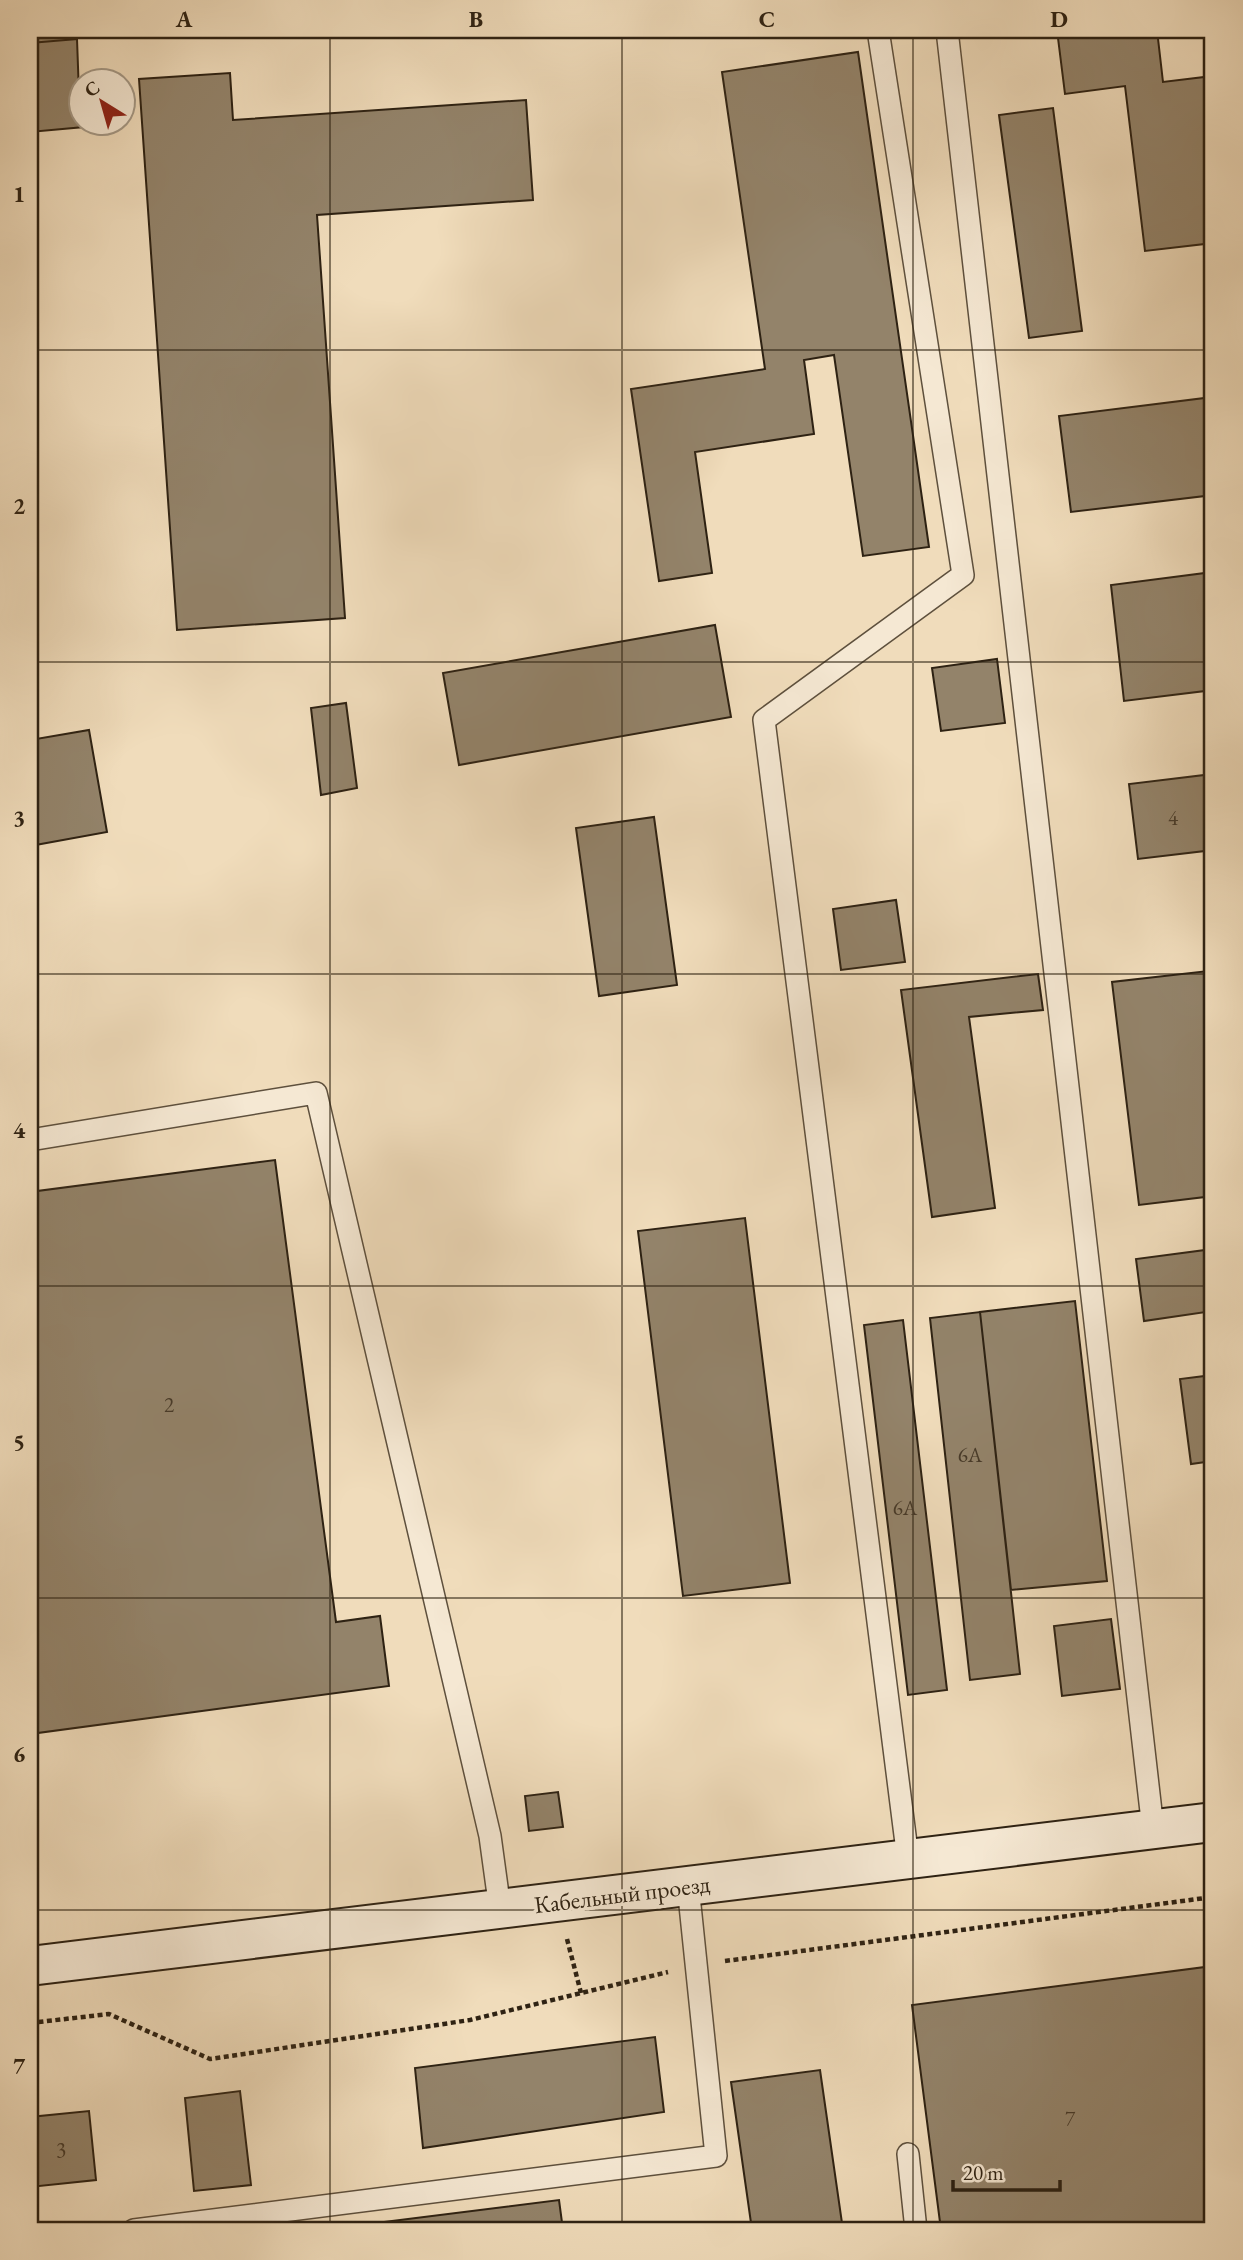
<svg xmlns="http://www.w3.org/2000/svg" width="1243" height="2260" viewBox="0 0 1243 2260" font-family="'EB Garamond',serif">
<rect width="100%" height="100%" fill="#f0dcbb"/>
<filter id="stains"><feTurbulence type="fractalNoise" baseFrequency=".00286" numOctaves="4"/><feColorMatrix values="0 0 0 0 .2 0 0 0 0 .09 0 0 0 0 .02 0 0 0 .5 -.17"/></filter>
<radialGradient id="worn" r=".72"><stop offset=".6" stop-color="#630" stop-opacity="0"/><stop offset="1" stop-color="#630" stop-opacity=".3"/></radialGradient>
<!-- building -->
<path fill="#93836a" stroke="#2e2213" stroke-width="2" d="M30 30H79L77 39 30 43Z
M1057 30H1157L1163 82 1213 76V243L1145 251 1125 86 1065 94Z
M77 39 80 122H84V127L30 132V43Z
M858 52 929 547 863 556 834 355 804 360 814 434 695 452 712 573 659 581 631 389 765 369 722 72Z
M230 73 233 120 526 100 533 200 317 215 345 618 177 630 139 79Z
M1053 108 1082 331 1029 338 999 115Z
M1213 397V495L1071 512 1059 416Z
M1213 572V690L1124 701 1111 585Z
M715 625 731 717 459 765 443 673Z
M997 659 1005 723 941 731 932 668Z
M346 703 357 788 321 795 311 708Z
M89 730 107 832 30 846V740Z
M1213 774V850L1138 859 1129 784Z
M654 817 677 985 599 996 576 828Z
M896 900 905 962 841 970 833 909Z
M1208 971 1213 1018V1196L1139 1205 1112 982Z
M1038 974 1043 1010 969 1017 995 1208 932 1217 901 990Z
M275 1160 336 1622 380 1616 389 1686 30 1734V1192Z
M745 1218 790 1583 683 1596 638 1231Z
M1213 1249V1311L1144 1321 1136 1259Z
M1075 1301 1107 1581 1011 1590 980 1312Z
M980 1312 1020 1674 970 1680 930 1318Z
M903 1320 947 1690 908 1695 864 1325Z
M1213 1375V1461L1191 1464 1180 1379Z
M1111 1619 1120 1689 1062 1696 1054 1626Z
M558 1792 563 1827 529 1831 525 1796Z
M1213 1966V2230H941L912 2005Z
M655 2037 664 2112 423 2148 415 2068Z
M820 2070 843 2230H752L731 2082Z
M240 2091 251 2185 194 2191 185 2098Z
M89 2111 96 2180 30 2187V2117Z
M559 2200 563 2230H320Z"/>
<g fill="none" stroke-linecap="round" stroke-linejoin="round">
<defs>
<path id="lane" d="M878 30 963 575 764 720 908 1859
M947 30 1153 1829
M30 1140 316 1093 490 1836 500 1909
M908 2154 916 2230
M134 2230 716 2156 688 1886"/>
<path id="secondary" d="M30 1966 1213 1822"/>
</defs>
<!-- lane casing -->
<use href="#lane" stroke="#5e503d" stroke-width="24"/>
<!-- secondary casing -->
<use href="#secondary" stroke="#2e2213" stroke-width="42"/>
<!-- path -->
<path stroke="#2e2213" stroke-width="4.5" stroke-dasharray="5 3.5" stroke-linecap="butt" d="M567 1939 581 1993
M725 1961 1213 1897
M30 2023 109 2014 210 2059 470 2020 668 1972"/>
<!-- lane -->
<use href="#lane" stroke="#f5e8d3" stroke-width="21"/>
<!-- secondary -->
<use href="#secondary" stroke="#f5e8d3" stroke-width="38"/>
</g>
<!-- grid -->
<path fill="none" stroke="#2e2213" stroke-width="2" stroke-opacity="0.55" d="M330 30V2230M622 30V2230M913 30V2230M30 350H1213M30 662H1213M30 974H1213M30 1286H1213M30 1598H1213M30 1910H1213"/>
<g text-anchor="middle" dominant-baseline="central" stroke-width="7" stroke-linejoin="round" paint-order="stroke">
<!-- number labels -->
<g font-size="21" fill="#473a29">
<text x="1173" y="817">4</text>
<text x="169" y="1404">2</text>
<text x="970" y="1454">6А</text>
<text x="905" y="1507">6А</text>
<text x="1070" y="2118">7</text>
<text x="61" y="2149">3</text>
</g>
<!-- street labels -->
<g font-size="24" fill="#2e2213" stroke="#f5e8d3">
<text transform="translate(622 1894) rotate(-7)">Кабельный проезд</text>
</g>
</g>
<!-- margin -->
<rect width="1243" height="2260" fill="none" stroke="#f0dcbb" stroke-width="77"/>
<!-- north arrow -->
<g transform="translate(102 102) rotate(323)"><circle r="33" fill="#f5e8d3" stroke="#a59986" stroke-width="2"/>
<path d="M0-5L12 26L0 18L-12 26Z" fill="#8f2418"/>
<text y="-10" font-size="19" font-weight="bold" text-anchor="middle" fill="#2e2213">С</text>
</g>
<!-- scale -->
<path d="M953 2180v10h107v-10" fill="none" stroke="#2e2213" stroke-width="3.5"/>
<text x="963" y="2180" font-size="21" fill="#2e2213" stroke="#f5e8d3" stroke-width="5" paint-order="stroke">20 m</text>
<rect x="38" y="38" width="1166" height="2184" fill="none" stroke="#2e2213" stroke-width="2.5"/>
<g font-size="23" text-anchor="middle" font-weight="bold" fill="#2e2213">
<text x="184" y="27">A</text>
<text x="476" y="27">B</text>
<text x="767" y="27">C</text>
<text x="1059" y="27">D</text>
<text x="19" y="202">1</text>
<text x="19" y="514">2</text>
<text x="19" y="826">3</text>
<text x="19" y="1138">4</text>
<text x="19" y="1450">5</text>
<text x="19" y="1762">6</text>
<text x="19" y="2074">7</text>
</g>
<rect width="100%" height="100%" filter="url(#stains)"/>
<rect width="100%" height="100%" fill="url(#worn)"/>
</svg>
